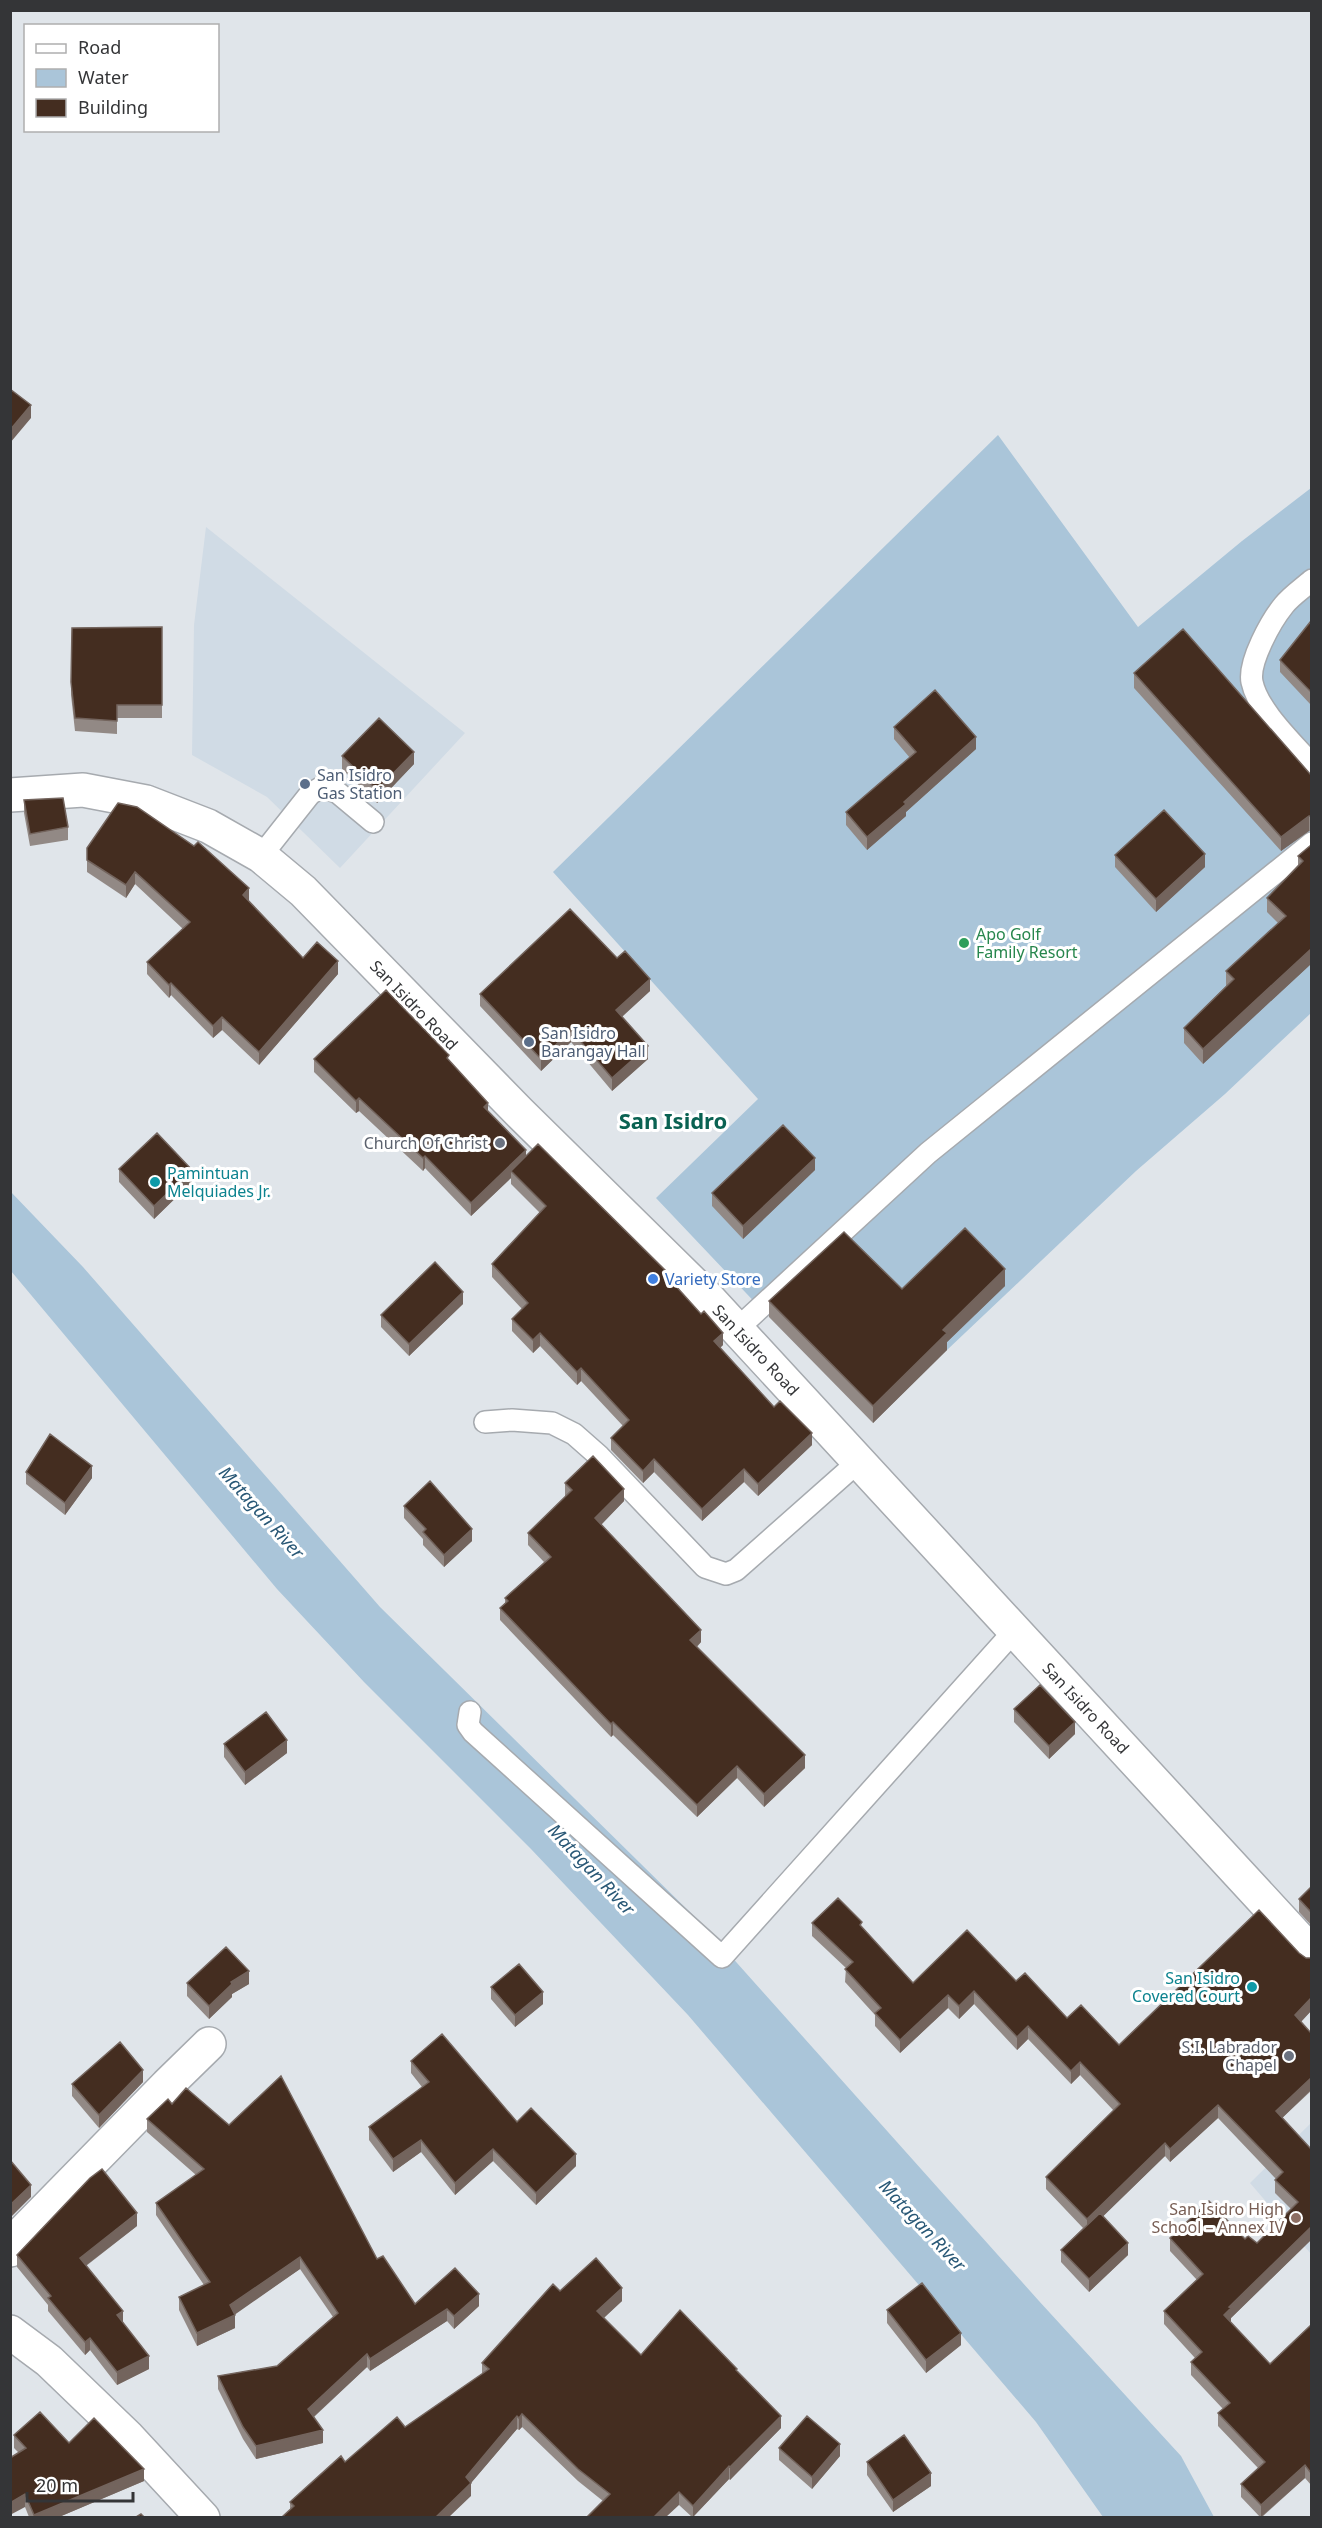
<svg xmlns="http://www.w3.org/2000/svg" width="1322" height="2528" viewBox="0 0 1322 2528" font-family="'Noto Sans',sans-serif">
<rect width="100%" height="100%" fill="#e0e5ea"/>
<!-- built -->
<path fill="#d0dbe5" d="M206 527 465 733 340 868 267 797 192 755 194 625Z
M1311 2123V2254L1250 2183Z"/>
<!-- water -->
<path fill="#aac5d9" d="M998 435 1138 627 1242 541 1311 488V1013L1225 1094 1136 1171 947 1350 837 1242 764 1312 656 1198 758 1099 553 872Z
M10 1191 83 1267 380 1607 704 1926 1039 2301 1181 2456 1214 2517H1103L1036 2422 688 2015 531 1849 364 1682 277 1589 11 1271Z"/>
<g fill="none" stroke-linecap="round" stroke-linejoin="round">
<defs>
<path id="lane" d="M1312 580C1303 588 1291 596 1284 605 1271 621 1248 662 1252 682 1258 711 1293 743 1312 765
M261 856 310 794 322 787 337 792 373 822
M737 1329 928 1153 1312 843
M485 1422 512 1420 552 1423 574 1434 599 1456 705 1567 726 1574 736 1570 858 1462
M470 1712 468 1725 473 1732 722 1957 1015 1630"/>
<path id="street" d="M10 2250 24 2231 167 2085 209 2044
M10 2332 49 2361 128 2437 203 2518"/>
<path id="secondary" d="M10 795 83 790 146 802 208 826 261 856 303 891 519 1112 707 1297 1312 1953"/>
</defs>
<!-- lane casing -->
<use href="#lane" stroke="#a6aaaf" stroke-width="24"/>
<!-- street casing -->
<use href="#street" stroke="#a6aaaf" stroke-width="36"/>
<!-- secondary casing -->
<use href="#secondary" stroke="#a6aaaf" stroke-width="36"/>
<!-- lane -->
<use href="#lane" stroke="#fff" stroke-width="21"/>
<!-- street -->
<use href="#street" stroke="#fff" stroke-width="33"/>
<!-- secondary -->
<use href="#secondary" stroke="#fff" stroke-width="33"/>
</g>
<!-- wall -->
<path fill="#928985" d="M1311 621V705L1280 672V660Z
M162 627V718H117V734L75 731 71 695 72 628Z
M1134 673 1311 775V831H1309L1281 851 1134 688Z
M894 727 976 749 906 812V816L867 850 846 825V812L910 758 894 739Z
M342 756 414 764 377 803 342 769Z
M24 800 68 827V840L30 846 24 813Z
M1311 845V964L1203 1064 1184 1043V1028L1226 986V971L1278 923 1267 912V898L1298 865V856Z
M87 848 249 901 303 958 338 974 259 1065 222 1030 213 1038 171 995 169 998 147 974V962L183 929 135 884 126 898 87 872Z
M1115 855 1205 867 1156 912 1115 867Z
M617 958 650 991 622 1017 648 1059 612 1091 571 1042 541 1071 480 1006V994Z
M314 1059 449 1061 488 1111 526 1156 667 1277 723 1345 720 1348 774 1407 812 1445 758 1496 744 1482 702 1521 654 1472 643 1483 611 1450V1438L623 1426 581 1381 577 1385 540 1346 533 1353 512 1331V1319L522 1309 492 1277V1264L540 1213 511 1184V1178L471 1216 425 1168 423 1171 359 1111 356 1113 314 1072Z
M119 1169 192 1182 154 1219 119 1182Z
M815 1170 743 1239 712 1206V1193Z
M1005 1286 947 1342V1350L873 1423 769 1317V1301L902 1289Z
M463 1304 409 1356 381 1327V1315Z
M26 1472 92 1478 65 1515 26 1484Z
M565 1483 624 1501 601 1525 701 1642 697 1647 805 1768 764 1807 737 1778 697 1817 613 1735 611 1737 500 1620V1608L505 1603V1598L544 1562 528 1545V1533L566 1496H565Z
M404 1506 472 1541 444 1567 423 1545V1539L404 1518Z
M1014 1709 1075 1734 1049 1759 1014 1722Z
M224 1744 287 1753 245 1785 224 1757Z
M1311 1887V1925L1299 1912V1899Z
M812 1923 862 1927 913 1983 1016 1981 1067 2018 1119 2045 1299 1953 1306 1958H1311V2011L1301 2022 1311 2033V2091L1282 2118 1311 2149V2240L1231 2318 1230 2322 1270 2364 1311 2325V2485L1305 2478 1262 2517H1260L1241 2497V2484L1258 2468 1218 2426V2413L1223 2409 1191 2375V2362L1195 2358 1164 2324V2311L1197 2280 1170 2251V2238L1245 2239 1257 2243 1291 2209 1275 2193V2180L1276 2179 1218 2118 1170 2162 1165 2156 1103 2216 1128 2255 1089 2292 1061 2262V2250L1083 2228 1046 2189V2177L1114 2111 1080 2075 1071 2084 1028 2039 1017 2050 974 2004 959 2019 948 2008 900 2053 875 2026V2015L845 1982 846 1968 812 1936Z
M187 1983 249 1984 232 1994V1997L209 2019 187 1996Z
M491 1987 543 2004 515 2027 491 1999Z
M411 2061 517 2122 576 2166 536 2205 493 2161 455 2195 421 2152 393 2172 369 2140V2127L422 2087 411 2073Z
M143 2082 99 2128 72 2096V2084Z
M172 2104 377 2259 415 2304 479 2306 454 2329 447 2321 370 2371 367 2367 314 2417 323 2443 256 2459 243 2439 218 2389V2376L277 2366 333 2317 300 2269 234 2314 235 2328 197 2346 179 2310V2297L204 2285 156 2215V2203L196 2175 147 2132V2119Z
M137 2226 86 2266 123 2322 149 2369 117 2385 90 2350 85 2355 48 2311V2305L17 2267V2255Z
M560 2291 622 2301 604 2318 641 2355 737 2372 781 2428 730 2480 729 2479 693 2517H692L679 2505 603 2501 578 2481 522 2427 519 2430 517 2429 471 2483V2496L290 2510V2502L345 2462 405 2427 482 2374V2363Z
M887 2310 961 2345 926 2373 887 2323Z
M14 2435 69 2443 144 2481 59 2517H29L25 2507 19 2453 14 2448Z
M779 2448 840 2456 812 2489 779 2460Z
M867 2462 931 2486 893 2512 867 2475Z"/>
<!-- shaded-wall -->
<path fill="#73645d" d="M31 405V418L10 443V430Z
M976 737V749L906 812V816L867 850V837L904 802Z
M414 752V764L377 803V790Z
M1309 816V831L1281 851V837Z
M1205 854V867L1156 912V899Z
M135 872V884L126 898V885Z
M249 888V901L243 895Z
M1311 949V964L1203 1064V1049Z
M338 961V974L259 1065V1052Z
M650 979V991L616 1022V1010Z
M171 983V995L169 998V985Z
M222 1017V1030L213 1038V1026Z
M571 1030V1042L541 1071V1059Z
M648 1046V1059L612 1091V1078Z
M359 1098V1111L356 1113V1101Z
M488 1103V1116L484 1107Z
M526 1150V1163L511 1171V1178L471 1216V1203Z
M425 1156V1168L423 1171V1158Z
M815 1158V1170L743 1239V1226Z
M192 1170V1182L154 1219V1206Z
M1005 1269V1286L947 1342V1350L873 1423V1406L943 1330Z
M463 1292V1304L409 1356V1344Z
M540 1333V1346L533 1353V1340Z
M723 1333V1345L714 1353V1341Z
M581 1368V1381L577 1385V1372Z
M812 1433V1445L758 1496V1484Z
M654 1459V1472L643 1483V1471Z
M92 1466V1478L65 1515V1503Z
M744 1469V1482L702 1521V1509Z
M624 1489V1501L595 1531V1518Z
M472 1529V1541L444 1567V1555Z
M701 1630V1642L690 1653V1640Z
M613 1722V1735L611 1737V1724Z
M1075 1722V1734L1049 1759V1746Z
M287 1740V1753L245 1785V1772Z
M805 1755V1768L764 1807V1794Z
M737 1766V1778L697 1817V1805Z
M249 1971V1984L232 1994V1997L209 2019V2006L231 1982Z
M974 1991V2004L959 2019V2006Z
M543 1992V2004L515 2027V2015Z
M948 1995V2008L900 2053V2040Z
M1311 1998V2011L1295 2028V2015Z
M1028 2026V2039L1017 2050V2037Z
M1080 2062V2075L1071 2084V2071Z
M143 2070V2082L99 2128V2115Z
M1311 2077V2090L1276 2124V2111Z
M1218 2105V2118L1170 2162V2149Z
M421 2140V2152L393 2172V2159Z
M1165 2143V2156L1087 2232V2219Z
M493 2149V2161L455 2195V2183Z
M576 2154V2166L536 2205V2193Z
M31 2185V2197L10 2218V2205Z
M137 2213V2226L80 2270V2258Z
M1311 2227V2240L1231 2318V2321L1224 2328V2315L1229 2307Z
M1128 2243V2255L1089 2292V2279Z
M300 2257V2269L230 2318V2305Z
M622 2288V2301L597 2324V2311Z
M479 2294V2306L454 2329V2316Z
M447 2309V2321L370 2371V2359Z
M123 2311V2324L117 2315Z
M235 2315V2328L197 2346V2333Z
M961 2333V2345L926 2373V2360Z
M90 2338V2350L85 2355V2342Z
M367 2354V2367L308 2422V2409Z
M149 2356V2369L117 2385V2372Z
M522 2414V2427L519 2430V2418Z
M517 2416V2429L471 2483V2496L449 2517H436L466 2477Z
M781 2416V2428L730 2480V2467Z
M323 2430V2443L256 2459V2446Z
M840 2444V2456L812 2489V2477Z
M1305 2465V2478L1261 2517V2505Z
M729 2466V2479L693 2517V2506Z
M144 2469V2481L59 2517H34V2515Z
M931 2473V2486L893 2512V2500Z
M679 2492V2505L666 2517H654Z
M25 2494V2507L10 2515V2503Z"/>
<!-- building -->
<path fill="#442d20" stroke="#73645d" stroke-width="1.5" d="M10 389 31 405 10 430Z
M1311 621V692L1280 660Z
M162 627V705H117V721L75 718 71 682 72 628Z
M1183 629 1311 775V816H1309L1281 837 1134 673Z
M935 690 976 737 904 802 906 804 867 837 846 812 916 752 894 727Z
M379 718 414 752 377 790 342 756Z
M63 798 68 827 30 834 24 800Z
M118 803 137 807 194 846 198 842 249 888 243 895 303 958 317 942 338 961 259 1052 222 1017 213 1026 171 983 169 985 147 962 190 922 135 872 126 885 87 860V848Z
M1164 810 1205 854 1156 899 1115 855Z
M1311 845V949L1203 1049 1184 1028 1234 979 1226 971 1286 916 1267 898 1303 861 1298 856Z
M570 909 617 958 625 951 650 979 616 1010 648 1046 612 1078 571 1030 541 1059 480 994Z
M386 990 449 1055 447 1058 488 1103 484 1107 526 1150 471 1203 425 1156 423 1158 359 1098 356 1101 314 1059Z
M783 1125 815 1158 743 1226 712 1193Z
M157 1133 192 1170 154 1206 119 1169Z
M538 1144 667 1272 665 1274 701 1314 704 1311 723 1333 714 1341 774 1407 780 1401 812 1433 758 1484 744 1469 702 1509 654 1459 643 1471 611 1438 629 1420 581 1368 577 1372 540 1333 533 1340 512 1319 528 1303 492 1264 546 1206 511 1171Z
M965 1228 1005 1269 943 1330 947 1333 873 1406 769 1301 844 1232 902 1289Z
M435 1262 463 1292 409 1344 381 1315Z
M50 1434 92 1466 65 1503 26 1472Z
M593 1456 624 1489 595 1518 701 1630 690 1640 805 1755 764 1794 737 1766 697 1805 613 1722 611 1724 500 1608 508 1601 505 1598 551 1557 528 1533 572 1490 565 1483Z
M430 1481 472 1529 444 1555 423 1532 426 1529 404 1506Z
M1040 1685 1075 1722 1049 1746 1014 1709Z
M266 1712 287 1740 245 1772 224 1744Z
M1311 1887V1912L1299 1899Z
M838 1898 862 1922 860 1925 913 1983 967 1930 1016 1981 1025 1973 1067 2018 1081 2005 1119 2045 1259 1910 1299 1953 1306 1958H1311V1998L1295 2015 1311 2033V2078L1276 2111 1311 2149V2227L1229 2307 1231 2308 1224 2315 1270 2364 1311 2325V2473L1305 2465 1261 2505 1241 2484 1265 2462 1218 2413 1230 2403 1191 2362 1202 2352 1164 2311 1203 2274 1170 2238 1209 2201 1245 2239 1248 2236 1257 2243 1298 2202 1275 2180 1283 2172 1218 2105 1170 2149 1165 2143 1087 2219 1046 2177 1120 2104 1080 2062 1071 2071 1028 2026 1017 2037 974 1991 959 2006 948 1995 900 2040 875 2013 881 2008 845 1969 853 1962 812 1923Z
M226 1947 249 1971 231 1982 232 1984 209 2006 187 1983Z
M519 1964 543 1992 515 2015 491 1987Z
M442 2034 517 2122 531 2108 576 2154 536 2193 493 2149 455 2183 421 2140 393 2159 369 2127 429 2082 411 2061Z
M120 2042 143 2070 99 2115 72 2084Z
M281 2076 377 2259 383 2256 415 2304 455 2268 479 2294 454 2316 447 2309 370 2359 367 2354 308 2409 323 2430 256 2446 243 2427 218 2376 277 2366 338 2313 300 2257 230 2305 235 2315 197 2333 179 2297 210 2282 156 2203 204 2169 147 2119 168 2099 172 2104 186 2088 229 2125Z
M10 2160 31 2185 10 2205Z
M102 2169 137 2213 80 2258 123 2311 117 2315 149 2356 117 2372 90 2338 85 2342 48 2298 51 2296 17 2255 90 2178Z
M1100 2213 1128 2243 1089 2279 1061 2250Z
M596 2258 622 2288 597 2311 641 2355 680 2310 737 2369 736 2370 781 2416 730 2467 729 2466 693 2506 679 2492 654 2517H587L610 2494 578 2469 522 2414 519 2418 517 2416 466 2477 471 2483 436 2517H282L294 2506 290 2502 341 2456 345 2462 397 2417 405 2427 489 2369 482 2363 553 2284 560 2291Z
M922 2283 961 2333 926 2360 887 2310Z
M40 2412 69 2443 94 2418 144 2469 34 2515 25 2494 10 2503V2458L26 2448 14 2435Z
M807 2416 840 2444 812 2477 779 2448Z
M904 2435 931 2473 893 2500 867 2462Z
M141 2514 144 2517H136Z"/>
<!-- markers -->
<g fill="#5c6f8a" stroke="#fff" stroke-width="2">
<circle cx="305" cy="784" r="6"/>
<circle cx="529" cy="1042" r="6"/>
</g>
<circle fill="#2e9e5b" stroke="#fff" stroke-width="2" cx="964" cy="943" r="6"/>
<g fill="#6b7280" stroke="#fff" stroke-width="2">
<circle cx="500" cy="1143" r="6"/>
<circle cx="1289" cy="2056" r="6"/>
</g>
<g fill="#0f9aa8" stroke="#fff" stroke-width="2">
<circle cx="155" cy="1182" r="6"/>
<circle cx="1252" cy="1987" r="6"/>
</g>
<circle fill="#3f7fe0" stroke="#fff" stroke-width="2" cx="653" cy="1279" r="6"/>
<circle fill="#8d6e63" stroke="#fff" stroke-width="2" cx="1296" cy="2218" r="6"/>
<g text-anchor="middle" dominant-baseline="central" stroke-width="6" stroke-linejoin="round" paint-order="stroke">
<!-- service labels -->
<g font-size="16" fill="#4e5e75" stroke="#fff" text-anchor="start">
<text x="317" y="775">San Isidro<tspan x="317" dy="18">Gas Station</tspan></text>
<text x="541" y="1033">San Isidro<tspan x="541" dy="18">Barangay Hall</tspan></text>
</g>
<!-- leisure labels -->
<g font-size="16" fill="#27864d" stroke="#fff" text-anchor="start">
<text x="976" y="934">Apo Golf<tspan x="976" dy="18">Family Resort</tspan></text>
</g>
<!-- street labels -->
<g font-size="16" fill="#343537" stroke="#fff">
<text transform="translate(414 1005) rotate(46)">San Isidro Road</text>
<text transform="translate(756 1350) rotate(47)">San Isidro Road</text>
<text transform="translate(1086 1708) rotate(47)">San Isidro Road</text>
</g>
<!-- worship labels -->
<g font-size="16" fill="#5b616d" stroke="#fff" text-anchor="end">
<text x="488" y="1143">Church Of Christ</text>
<text x="1277" y="2047">S.I. Labrador<tspan x="1277" dy="18">Chapel</tspan></text>
</g>
<!-- culture labels -->
<g font-size="16" fill="#0d838f" stroke="#fff" text-anchor="start">
<text x="167" y="1173">Pamintuan<tspan x="167" dy="18">Melquiades Jr.</tspan></text>
<text x="1240" y="1978" text-anchor="end">San Isidro<tspan x="1240" dy="18">Covered Court</tspan></text>
</g>
<!-- shop labels -->
<g font-size="16" fill="#366cbe" stroke="#fff" text-anchor="start">
<text x="665" y="1279">Variety Store</text>
</g>
<!-- education labels -->
<g font-size="16" fill="#785e54" stroke="#fff" text-anchor="end">
<text x="1284" y="2209">San Isidro High<tspan x="1284" dy="18">School – Annex IV</tspan></text>
</g>
<!-- water labels -->
<g font-size="18" font-style="italic" fill="#295876" stroke="#fff">
<text transform="translate(262 1512) rotate(48)">Matagan River</text>
<text transform="translate(592 1869) rotate(47)">Matagan River</text>
<text transform="translate(923 2225) rotate(47)">Matagan River</text>
</g>
<!-- district labels -->
<g font-size="22" font-weight="bold" fill="#0a6252" stroke="#fff">
<text x="673" y="1120">San Isidro</text>
</g>
</g>
<!-- border -->
<rect width="1322" height="2528" fill="none" stroke="#343537" stroke-width="24"/>
<!-- legend -->
<rect x="24" y="24" width="195" height="108" fill="#ffffff" stroke="#aeaeaf" stroke-width="1.5"/>
<rect x="36" y="44" width="30" height="9" fill="#ffffff" stroke="#aeaeaf" stroke-width="1.5"/>
<text x="78" y="54" font-size="18" fill="#343537">Road</text>
<rect x="36" y="69" width="30" height="18" fill="#aac5d9" stroke="#aeaeaf" stroke-width="1.5"/>
<text x="78" y="84" font-size="18" fill="#343537">Water</text>
<rect x="36" y="99" width="30" height="18" fill="#442d20" stroke="#aeaeaf" stroke-width="1.5"/>
<text x="78" y="114" font-size="18" fill="#343537">Building</text>
<!-- scale -->
<path d="M27 2492v9h106v-9" fill="none" stroke="#343537" stroke-width="3"/>
<text x="36" y="2492" font-size="18" fill="#343537" stroke="#ffffff" stroke-width="4.5" paint-order="stroke">20 m</text>
</svg>
